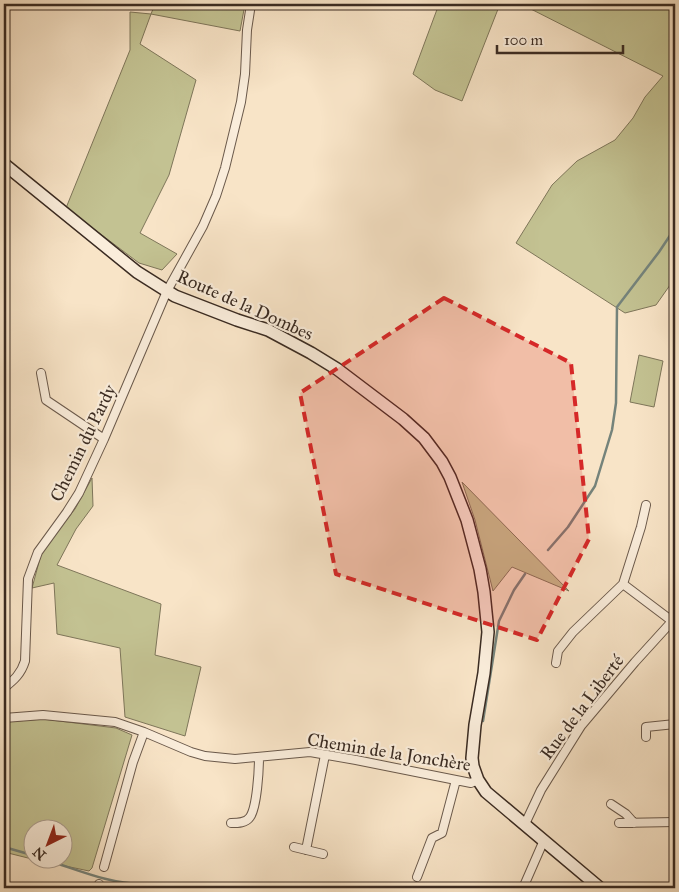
<svg xmlns="http://www.w3.org/2000/svg" width="679" height="892" viewBox="0 0 679 892" font-family="'IM FELL Great Primer',serif">
<rect width="100%" height="100%" fill="#f8e4c7"/>
<filter id="stains"><feTurbulence type="fractalNoise" baseFrequency=".004" numOctaves="4"/><feColorMatrix values="0 0 0 0 .2 0 0 0 0 .09 0 0 0 0 .02 0 0 0 .5 -.17"/></filter>
<radialGradient id="worn" r=".72"><stop offset=".6" stop-color="#630" stop-opacity="0"/><stop offset="1" stop-color="#630" stop-opacity=".3"/></radialGradient>
<!-- green -->
<path fill="#c3c292" stroke="#7e765a" d="M155 4H245L240 31 151 14 140 44 196 80 169 175 140 233 177 254 162 270 139 263 66 208 130 50V12L151 14Z
M439 4H500L462 101 435 90 413 74Z
M521 4H675V278L656 305 625 313 516 243 552 185 577 161 615 140 633 118 645 97 663 76Z
M639 355 663 361 654 407 630 402Z
M92 478 93 506 76 529 57 565 161 604 155 655 201 667 185 736 125 717 120 648 57 634 54 583 32 588 42 551 75 509Z
M462 482 569 591 512 567 493 591 475 520Z
M43 719 116 728 132 735 92 868 89 871 37 860H62V830H32V859L4 852V722Z"/>
<g fill="none" stroke-linecap="round" stroke-linejoin="round">
<!-- stream -->
<path stroke="#75837b" stroke-width="2.5" d="M548 550 568 527 595 486 612 430 616 403 617 307 659 252 675 228
M483 721 499 621 514 590 525 574
M4 847 32 855
M46 860C76 869 109 884 141 884L144 888"/>
<defs>
<path id="minor" d="M41 373 46 400 104 439
M646 505 641 527 623 584 672 621
M556 663 558 651 573 632 623 584
M4 688C14 680 21 674 25 661L28 579 38 552 67 512 79 493 104 439 167 291 203 226 216 196 225 168 241 102 245 74 247 30 251 4
M675 713V714
M4 718 43 715 115 722 144 732 191 752 205 756 235 759 310 752 356 760 471 783 478 780
M646 737V727L675 724
M611 804 626 814 634 823
M231 823C238 823 246 823 250 817 257 807 259 770 259 757
M619 823 675 822
M525 824 541 790 581 726 635 662 675 618
M294 847 323 854
M306 850 325 755
M104 867 133 762 144 732
M417 877 432 838 442 833 456 780
M98 888 99 884
M523 888 544 840"/>
<path id="secondary" d="M4 164 137 272 175 296 237 320 268 330 311 353 337 369 403 419 424 438 442 462 450 477 467 520 480 569 484 592 488 632 484 673 475 725 472 758 473 766 478 780 486 792 600 888"/>
</defs>
<!-- minor casing -->
<use href="#minor" stroke="#6a594b" stroke-width="10"/>
<!-- secondary casing -->
<use href="#secondary" stroke="#3a2b22" stroke-width="14"/>
<!-- minor -->
<use href="#minor" stroke="#faeddb" stroke-width="8"/>
<!-- secondary -->
<use href="#secondary" stroke="#faeddb" stroke-width="11"/>
</g>
<!-- marked area -->
<path fill="#d62828" fill-opacity="0.2" stroke="#d62828" stroke-width="4" stroke-dasharray="10 6" stroke-linejoin="round" d="M444 298 571 363 589 539 537 640 336 574 300 393Z"/>
<g text-anchor="middle" dominant-baseline="central" stroke-width="4.5" stroke-linejoin="round" paint-order="stroke">
<!-- street labels -->
<g font-size="18" fill="#3a2b22" stroke="#faeddb">
<text transform="translate(245 305) rotate(24)">Route de la Dombes</text>
<text transform="translate(83 443) rotate(-64)">Chemin du Pardy</text>
<text transform="translate(582 707) rotate(-53)">Rue de la Liberté</text>
<text transform="translate(389 752) rotate(9)">Chemin de la Jonchère</text>
</g>
</g>
<!-- margin -->
<rect width="679" height="892" fill="none" stroke="#f8e4c7" stroke-width="20"/>
<rect x="5" y="5" width="669" height="882" fill="none" stroke="#3a2b22" stroke-width="2.5"/>
<rect x="10" y="10" width="659" height="872" fill="none" stroke="#3a2b22"/>
<!-- north arrow -->
<g transform="translate(48 844) rotate(222)"><circle r="24" fill="#faeddb" stroke="#ad9f91"/>
<path d="M0-4L9 19L0 12L-9 19Z" fill="#8f2418"/>
<text y="-8" font-size="14" font-weight="bold" text-anchor="middle" fill="#3a2b22">N</text>
</g>
<!-- scale -->
<path d="M497 45v8h126v-8" fill="none" stroke="#3a2b22" stroke-width="2.5"/>
<text x="504" y="45" font-size="15" fill="#3a2b22" stroke="#faeddb" stroke-width="4" paint-order="stroke">100 m</text>
<rect width="100%" height="100%" filter="url(#stains)"/>
<rect width="100%" height="100%" fill="url(#worn)"/>
</svg>
